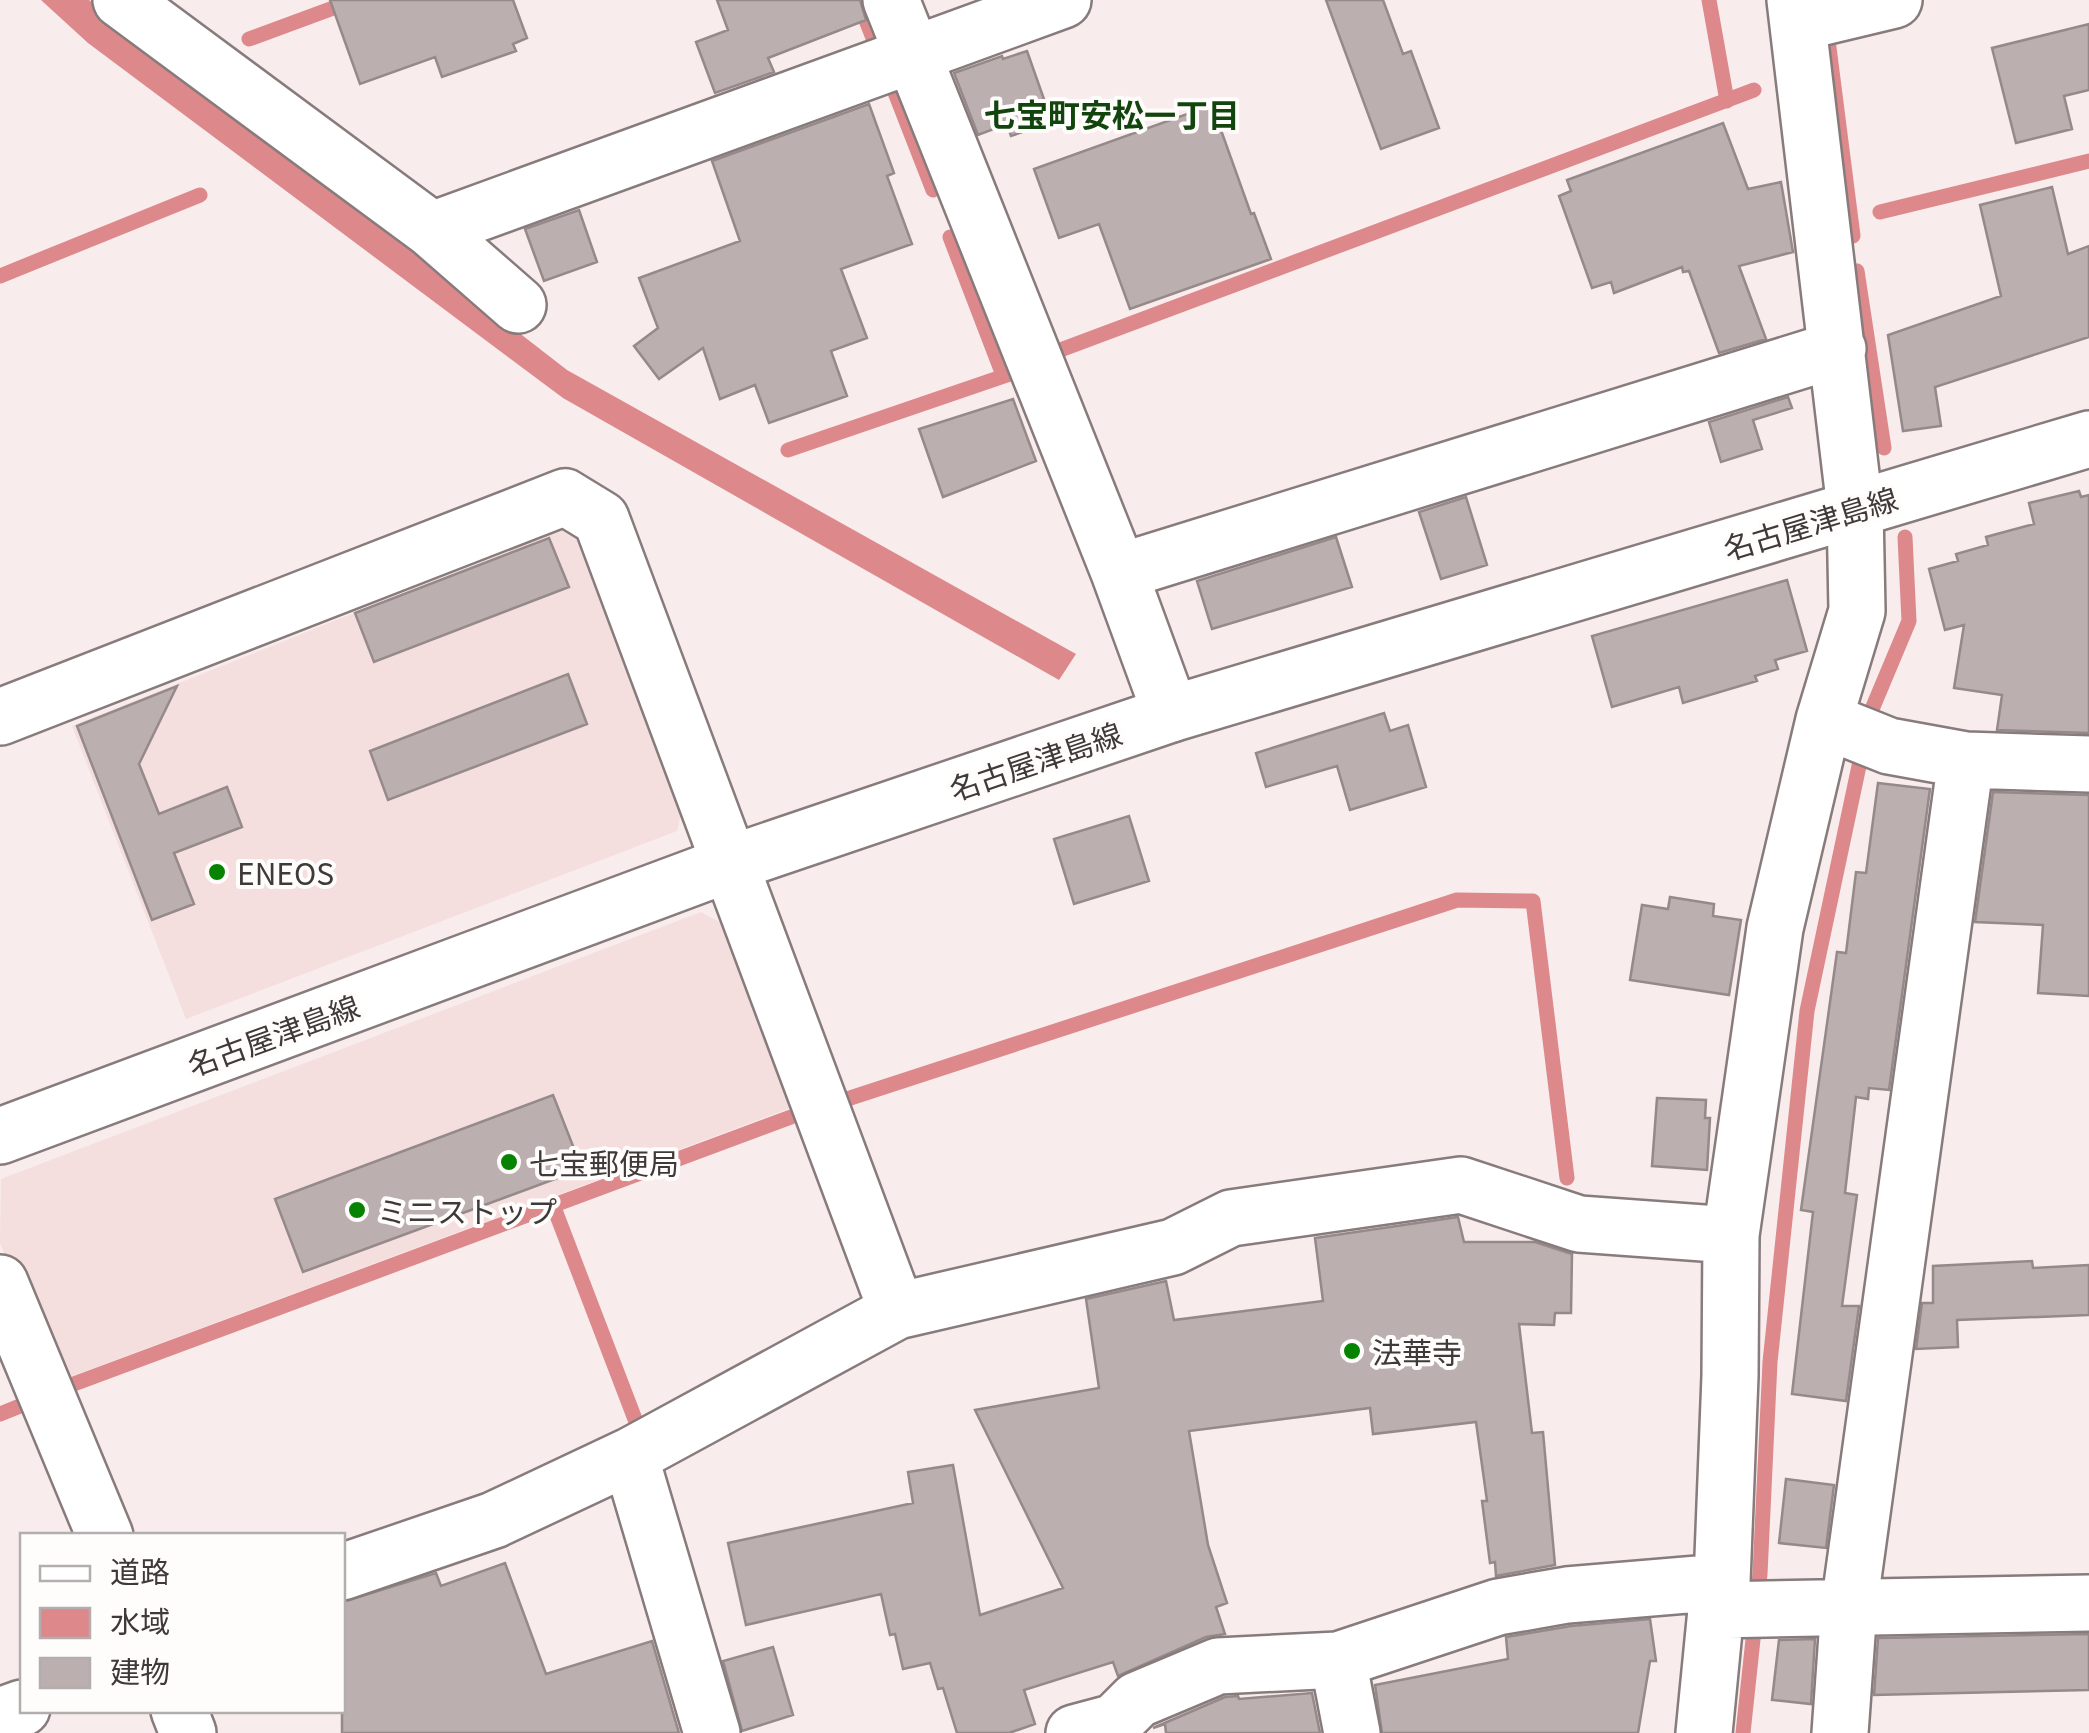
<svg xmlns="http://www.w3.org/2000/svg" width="2089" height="1733" viewBox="0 0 2089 1733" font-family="Georgia,'Noto Sans JP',serif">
<rect width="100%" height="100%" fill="#f9ecec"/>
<!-- built -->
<path fill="#f4dede" d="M561 530 584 540 683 806 677 831 186 1019 72 726Z
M701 912 725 925 793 1107 59 1381 0 1243 1 1179Z"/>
<!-- water -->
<path fill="#dd888b" d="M41 0H89L567 370 1076 654 1059 680 563 398 88 43Z"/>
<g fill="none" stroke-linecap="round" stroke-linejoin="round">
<!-- stream -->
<path stroke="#dd888b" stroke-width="15" d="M858 0 873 38
M1709 0 1727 101
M1826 24 1853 236
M249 39 355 0
M894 90 933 190
M1880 212 2089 161
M950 237 1003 375
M1857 271 1884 448
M0 276 200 195
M1055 352 1754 90
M788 450 1010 374
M841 1101 1457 900 1533 901 1567 1178
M553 1205 638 1427
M71 1385 791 1117
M0 1414 20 1406
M1743 1733 1760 1574 1770 1362 1807 1011 1870 714 1909 621 1905 537"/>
</g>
<!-- building -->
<path fill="#bbafaf" stroke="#958989" stroke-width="2.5" d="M330 0H513L527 38 513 44 516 51 442 77 435 57 360 84Z
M717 0H860L866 20 768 58 774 72 715 93 696 42 728 30Z
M1326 0H1383L1403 54 1411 51 1439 128 1381 149Z
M2089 24V90L2064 96 2072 129 2016 143 1992 48Z
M1027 51 1052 122 1011 136 1007 124 978 135 954 73 1002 56 1003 59Z
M869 104 894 173 887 176 912 244 841 269 867 338 831 351 847 396 769 423 755 385 720 399 703 348 659 379 634 346 658 328 639 278 740 241 712 161Z
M1212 105 1251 214 1254 213 1271 259 1130 309 1099 224 1059 238 1034 169Z
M1723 123 1748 189 1781 182 1793 252 1739 266 1766 339 1719 353 1689 271 1683 272 1682 267 1614 293 1611 282 1592 288 1559 196 1571 191 1567 180Z
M2052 187 2068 254 2089 246V337L1935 387 1941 426 1903 431 1888 335 2001 296 1980 205Z
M579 210 597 262 544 281 525 229Z
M1788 397 1792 408 1753 420 1762 449 1721 462 1709 422Z
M1013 399 1036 461 943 497 919 429Z
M2079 491 2081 497 2089 495V733L1997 730 2002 695 1954 688 1964 625 1945 630 1929 569 1958 561 1956 554 1988 545 1986 537 2034 524 2029 503Z
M1466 497 1487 565 1441 579 1419 512Z
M1336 537 1352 587 1212 629 1197 581Z
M549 538 569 587 374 662 355 613Z
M1787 580 1807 651 1775 660 1778 669 1755 676 1757 681 1683 703 1679 687 1612 707 1592 636Z
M568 674 587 724 388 800 370 751Z
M177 686 139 764 159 814 227 787 242 827 174 853 194 904 152 920 77 726Z
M1384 713 1390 731 1408 725 1426 787 1350 810 1337 766 1266 787 1256 753Z
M1878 783 1930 789 1889 1090 1869 1088 1868 1099 1856 1097 1845 1193 1857 1195 1842 1306H1859L1846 1401 1792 1394 1813 1212 1801 1210 1837 952 1846 953 1856 872 1866 873Z
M1993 792 2089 795V996L2038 993 2043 925 1975 922Z
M1129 816 1149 881 1074 904 1054 839Z
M1670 897 1714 904 1713 916 1741 920 1729 995 1630 980 1642 905 1668 909Z
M553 1095 582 1169 303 1272 275 1199Z
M1657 1098 1706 1100 1705 1118H1710L1707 1170 1652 1166Z
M1458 1217 1464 1242H1535L1572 1254 1571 1313H1555L1554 1325 1519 1324 1532 1433 1543 1432 1555 1565 1496 1576 1495 1562 1490 1563 1482 1501H1487L1476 1422 1373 1434 1370 1408 1189 1431 1208 1545 1227 1603 1216 1607 1225 1634 1206 1637 1118 1676 1113 1662 1024 1690 1035 1724 1009 1733H957L943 1688 938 1689 930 1663 903 1669 895 1634 890 1635 881 1594 746 1625 728 1543 913 1503 908 1472 953 1465 980 1615 1063 1588 975 1410 1099 1388 1086 1299 1166 1281 1174 1320 1323 1301 1315 1238Z
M2032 1261 2033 1268 2089 1265V1315L1957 1320 1958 1347 1916 1349 1922 1303H1933V1266Z
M1786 1479 1834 1485 1826 1548 1779 1543Z
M505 1563 546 1674 652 1641 679 1733H342V1602L436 1573 441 1586Z
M1650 1619 1656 1661H1650L1638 1733H1382L1375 1685 1508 1659 1506 1637 1571 1626Z
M2089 1634V1690L1874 1695 1878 1638Z
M1815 1639 1811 1704 1772 1700 1779 1640Z
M773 1647 793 1715 742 1731 723 1661Z
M1312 1693 1320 1733H1166L1165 1724 1153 1728 1225 1697 1238 1696 1239 1699Z"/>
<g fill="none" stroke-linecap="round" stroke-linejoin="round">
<defs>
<path id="minor" d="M121 0 432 230 1063 0
M891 0 1119 572 1171 714
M1798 23 1894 0
M432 230 518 305
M1119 572 1838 349
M0 717 565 497 601 519 897 1311
M1824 720 1889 746 1966 760 2089 764
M0 1283 105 1536
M630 1456 712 1733
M342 1572 494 1520 630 1456 897 1311 1173 1247 1231 1218 1461 1185 1579 1224 1731 1235
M1716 1610 2089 1603
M1338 1660 1352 1733
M179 1710 188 1733
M0 1716 22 1708
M1074 1733 1115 1722 1137 1700 1218 1666 1338 1660 1498 1607 1567 1595 1722 1582
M1704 1733 1716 1610 1722 1582 1730 1376 1731 1235 1775 928 1824 720 1857 611 1855 508 1795 0
M1840 1733 1849 1607 1966 760"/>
<path id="major" d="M0 1136 729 864 1171 714 2089 439"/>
</defs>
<!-- minor casing -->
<use href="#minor" stroke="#877b7b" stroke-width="60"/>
<!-- major casing -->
<use href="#major" stroke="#877b7b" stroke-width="60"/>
<!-- minor -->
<use href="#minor" stroke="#fff" stroke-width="55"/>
<!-- major -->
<use href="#major" stroke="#fff" stroke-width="55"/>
</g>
<!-- markers -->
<g fill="#068300" stroke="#fffcfc" stroke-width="4">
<circle cx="217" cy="872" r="10"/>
<circle cx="509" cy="1162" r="10"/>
<circle cx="357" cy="1210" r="10"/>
<circle cx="1352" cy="1351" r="10"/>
</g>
<g text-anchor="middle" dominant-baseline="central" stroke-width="8" stroke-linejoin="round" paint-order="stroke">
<!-- street labels -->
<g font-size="30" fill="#3f3939" stroke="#fffcfc">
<text transform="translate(1810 522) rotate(-17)">名古屋津島線</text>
<text transform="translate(1035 760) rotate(-19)">名古屋津島線</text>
<text transform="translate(273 1034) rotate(-20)">名古屋津島線</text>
</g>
<!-- poi labels -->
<g font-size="30" fill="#3f3939" stroke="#fffcfc" text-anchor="start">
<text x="237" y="872">ENEOS</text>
<text x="529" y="1162">七宝郵便局</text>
<text x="377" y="1210">ミニストップ</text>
<text x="1372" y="1351">法華寺</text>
</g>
<!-- neighbourhood labels -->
<g font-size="32" font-weight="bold" fill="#11450d" stroke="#fffcfc">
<text x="1112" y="113">七宝町安松一丁目</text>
</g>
</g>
<!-- legend -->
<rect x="20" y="1533" width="325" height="180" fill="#fffcfc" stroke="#b2aeae" stroke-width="2.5"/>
<rect x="40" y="1566" width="50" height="15" fill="#ffffff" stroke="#b2aeae" stroke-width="2.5"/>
<text x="110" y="1583" font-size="30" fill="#3f3939">道路</text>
<rect x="40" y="1608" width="50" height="30" fill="#dd888b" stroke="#b2aeae" stroke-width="2.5"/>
<text x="110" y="1633" font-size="30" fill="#3f3939">水域</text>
<rect x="40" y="1658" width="50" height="30" fill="#bbafaf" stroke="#b2aeae" stroke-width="2.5"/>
<text x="110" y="1683" font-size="30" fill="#3f3939">建物</text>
</svg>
